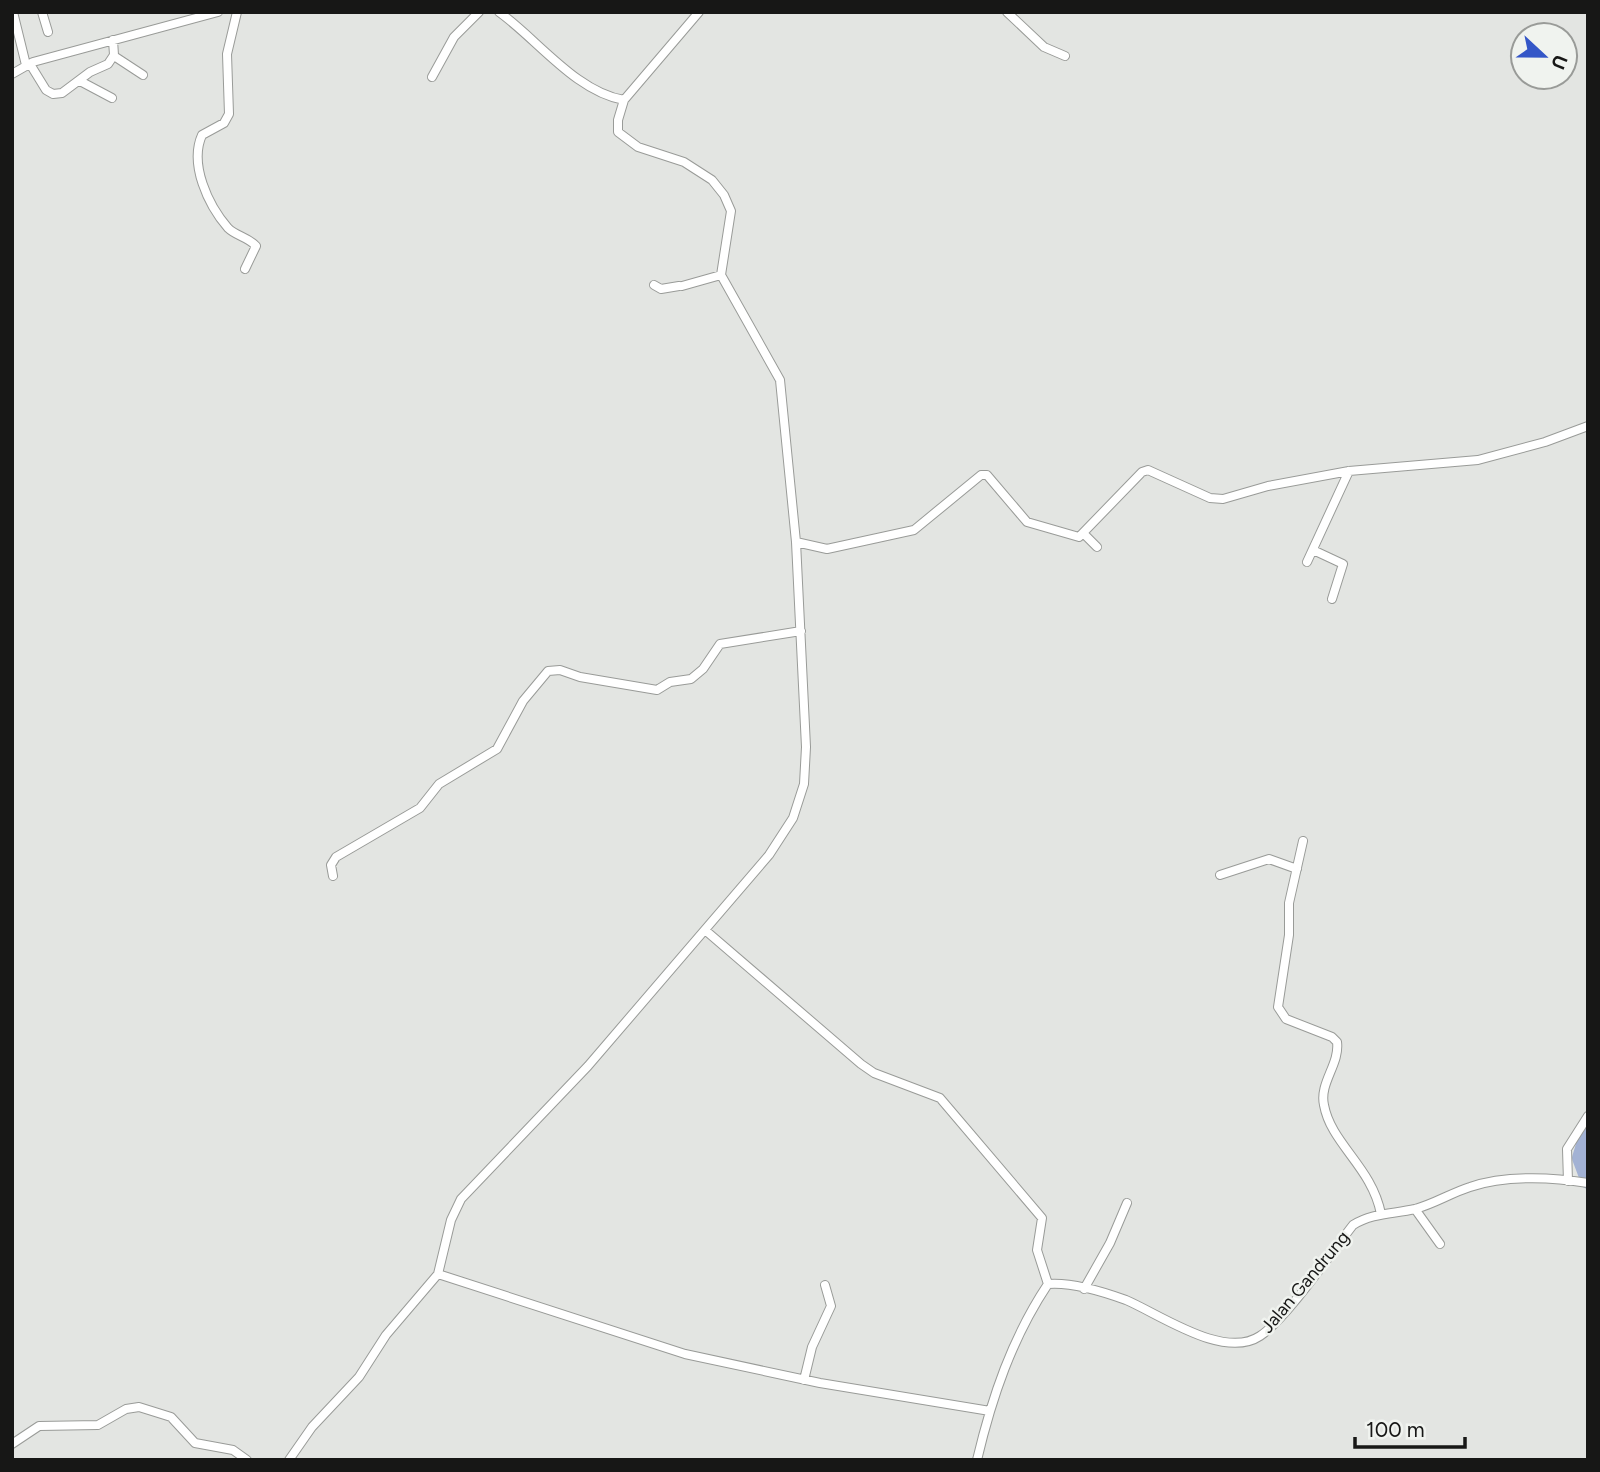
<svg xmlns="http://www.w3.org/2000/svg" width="1600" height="1472" viewBox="0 0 1600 1472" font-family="Figtree,sans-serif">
<rect width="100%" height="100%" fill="#e3e5e2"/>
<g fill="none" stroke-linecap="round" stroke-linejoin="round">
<!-- river -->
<path stroke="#a3b2d4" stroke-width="14" d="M1588 1128 1579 1158 1588 1182"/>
<defs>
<path id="street" d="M13 12 26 65
M42 12 48 32
M237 12 227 54 229 114 224 123 202 135C189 164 208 205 228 228 236 236 248 237 256 246L245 269
M499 12C537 39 576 92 624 100L699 12
M1007 12 1044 47 1065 56
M114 56 143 75
M30 64 46 90 53 94 62 93 90 72 108 64 114 55 113 40
M12 74 33 62 218 12
M432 77 454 37 479 12
M80 81 112 98
M654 285 661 289 679 286
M682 286 721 275
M1084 534 1097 547
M796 542 827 549 914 530 981 475H987L1027 522 1079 537 1142 472 1148 470 1210 498 1223 499 1268 486 1349 471 1478 460 1545 442 1588 426
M1313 550 1343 564 1332 599
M1307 562 1349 471
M1303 841 1289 903V935L1278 1007 1286 1019 1332 1037 1337 1042C1340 1064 1319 1083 1324 1105 1331 1144 1372 1167 1381 1214
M1220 875 1269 859 1297 869
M333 876 331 865 336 857 420 808 439 784 497 749 523 701 548 671 560 670 580 677 657 690 670 682 691 679 703 669 720 644 801 631
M705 930 861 1064 874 1073 940 1098 1042 1218 1037 1250 1048 1284
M1568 1181 1567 1149 1588 1116
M1415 1209 1440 1244
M438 1274 685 1354 820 1383 990 1411
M1084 1289 1110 1243 1127 1203
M804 1380 812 1347 831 1306 825 1285
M12 1444 39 1426 98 1425 126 1409 139 1407 171 1417 195 1443 233 1450 247 1460
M289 1460 312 1427 359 1377 386 1335 438 1274 451 1220 461 1199 588 1066 769 855 793 818 804 784 806 747 796 542 780 380 721 275 731 211 724 195 712 180 684 162 638 147 618 132V120L624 100
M977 1460C992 1397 1012 1338 1048 1284 1071 1282 1104 1292 1126 1300 1161 1315 1224 1360 1260 1336 1287 1318 1331 1253 1353 1225 1372 1213 1393 1214 1415 1209 1434 1204 1451 1193 1470 1187 1505 1175 1552 1177 1588 1183"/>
</defs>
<!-- street casing -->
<use href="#street" stroke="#999b98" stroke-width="10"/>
<!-- street -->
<use href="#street" stroke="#fff" stroke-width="8"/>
</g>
<g text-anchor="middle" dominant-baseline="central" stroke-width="5" stroke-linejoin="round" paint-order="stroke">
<!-- street labels -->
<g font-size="18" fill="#171716" stroke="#f0f3ef">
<text transform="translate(1305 1282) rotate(-50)">Jalan Gandrung</text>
</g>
</g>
<!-- border -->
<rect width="1600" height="1472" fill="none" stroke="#171716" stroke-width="28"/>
<!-- north arrow -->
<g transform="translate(1544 56) rotate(112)"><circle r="33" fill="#f0f3ef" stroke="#999b98" stroke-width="2"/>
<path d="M0-5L12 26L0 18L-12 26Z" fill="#3456c7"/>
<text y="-10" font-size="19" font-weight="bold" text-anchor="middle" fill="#171716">U</text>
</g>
<!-- scale -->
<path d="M1355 1437v10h110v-10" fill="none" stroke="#171716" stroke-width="3.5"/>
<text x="1366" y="1437" font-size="21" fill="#171716" stroke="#f0f3ef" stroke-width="5" paint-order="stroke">100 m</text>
</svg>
